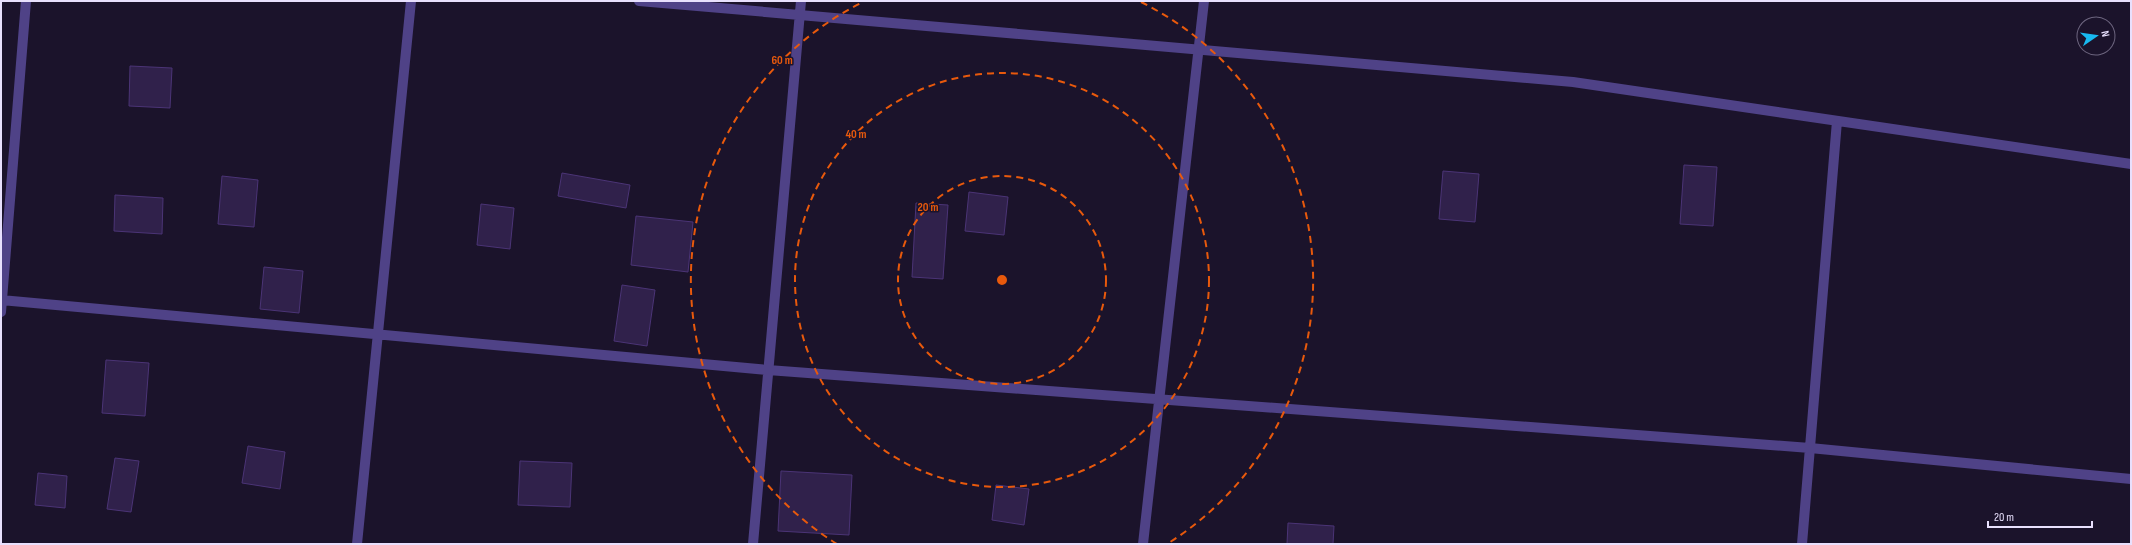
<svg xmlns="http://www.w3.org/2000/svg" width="2132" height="545" viewBox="0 0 2132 545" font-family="'Sofia Sans Condensed',sans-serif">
<rect width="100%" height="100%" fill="#1b132b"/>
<!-- building -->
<path fill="#30214b" stroke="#4b3476" d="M130 66 172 68 170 108 129 106Z
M1684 165 1717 167 1713 226 1680 224Z
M1443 171 1479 174 1475 222 1439 219Z
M562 173 630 185 626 208 558 196Z
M222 176 258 180 254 227 218 224Z
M969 192 1008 197 1004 235 965 231Z
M115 195 163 198 162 234 114 231Z
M916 203 948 205 943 279 912 277Z
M481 204 514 208 510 249 477 245Z
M636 216 693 222 688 272 631 265Z
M264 267 303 271 299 313 260 309Z
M622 285 655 290 647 346 614 341Z
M106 360 149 363 145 416 102 413Z
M248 446 285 452 280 489 242 483Z
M115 458 139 461 131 512 107 509Z
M520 461 572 463 570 507 518 505Z
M781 471 852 475 849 535 778 531Z
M38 473 67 476 65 508 35 505Z
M996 485 1029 489 1024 525 992 520Z
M1288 523 1334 526 1333 544H1287Z"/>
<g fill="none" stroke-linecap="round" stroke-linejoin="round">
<!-- minor -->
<path stroke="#4f4287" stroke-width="10" d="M639 1 1573 82 2131 164
M1 300 768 370 1810 448 2131 479
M1 312 26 1
M357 544 411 1
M753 544 801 1
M1143 544 1204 1
M1802 544 1837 121"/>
</g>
<!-- distance rings -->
<g fill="none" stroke="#e8590c" stroke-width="2" stroke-dasharray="7 5">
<circle cx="1002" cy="280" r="104"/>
<circle cx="1002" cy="280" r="207"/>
<path d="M837 544A311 311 0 0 1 863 2M1141 2A311 311 0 0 1 1167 544"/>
</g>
<circle cx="1002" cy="280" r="6" fill="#e8590c" stroke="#1b132b" stroke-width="2"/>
<g font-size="12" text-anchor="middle" font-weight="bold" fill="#e8590c" stroke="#1b132b" stroke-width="3" stroke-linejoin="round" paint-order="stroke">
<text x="782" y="64">60 m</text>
<text x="856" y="138">40 m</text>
<text x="928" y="211">20 m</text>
</g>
<!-- border -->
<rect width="2132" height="545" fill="none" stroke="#e8e0fd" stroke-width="4"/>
<!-- north arrow -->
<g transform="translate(2096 36) rotate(77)"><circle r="19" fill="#1b132b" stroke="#6d657f"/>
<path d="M0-3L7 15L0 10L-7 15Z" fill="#18b9f1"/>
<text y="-6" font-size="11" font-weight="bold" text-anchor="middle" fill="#e8e0fd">N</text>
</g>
<!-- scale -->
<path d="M1988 521v6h104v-6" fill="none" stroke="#e8e0fd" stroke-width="2"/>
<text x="1994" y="521" font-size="12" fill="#e8e0fd" stroke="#1b132b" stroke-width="3" paint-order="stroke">20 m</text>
</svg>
